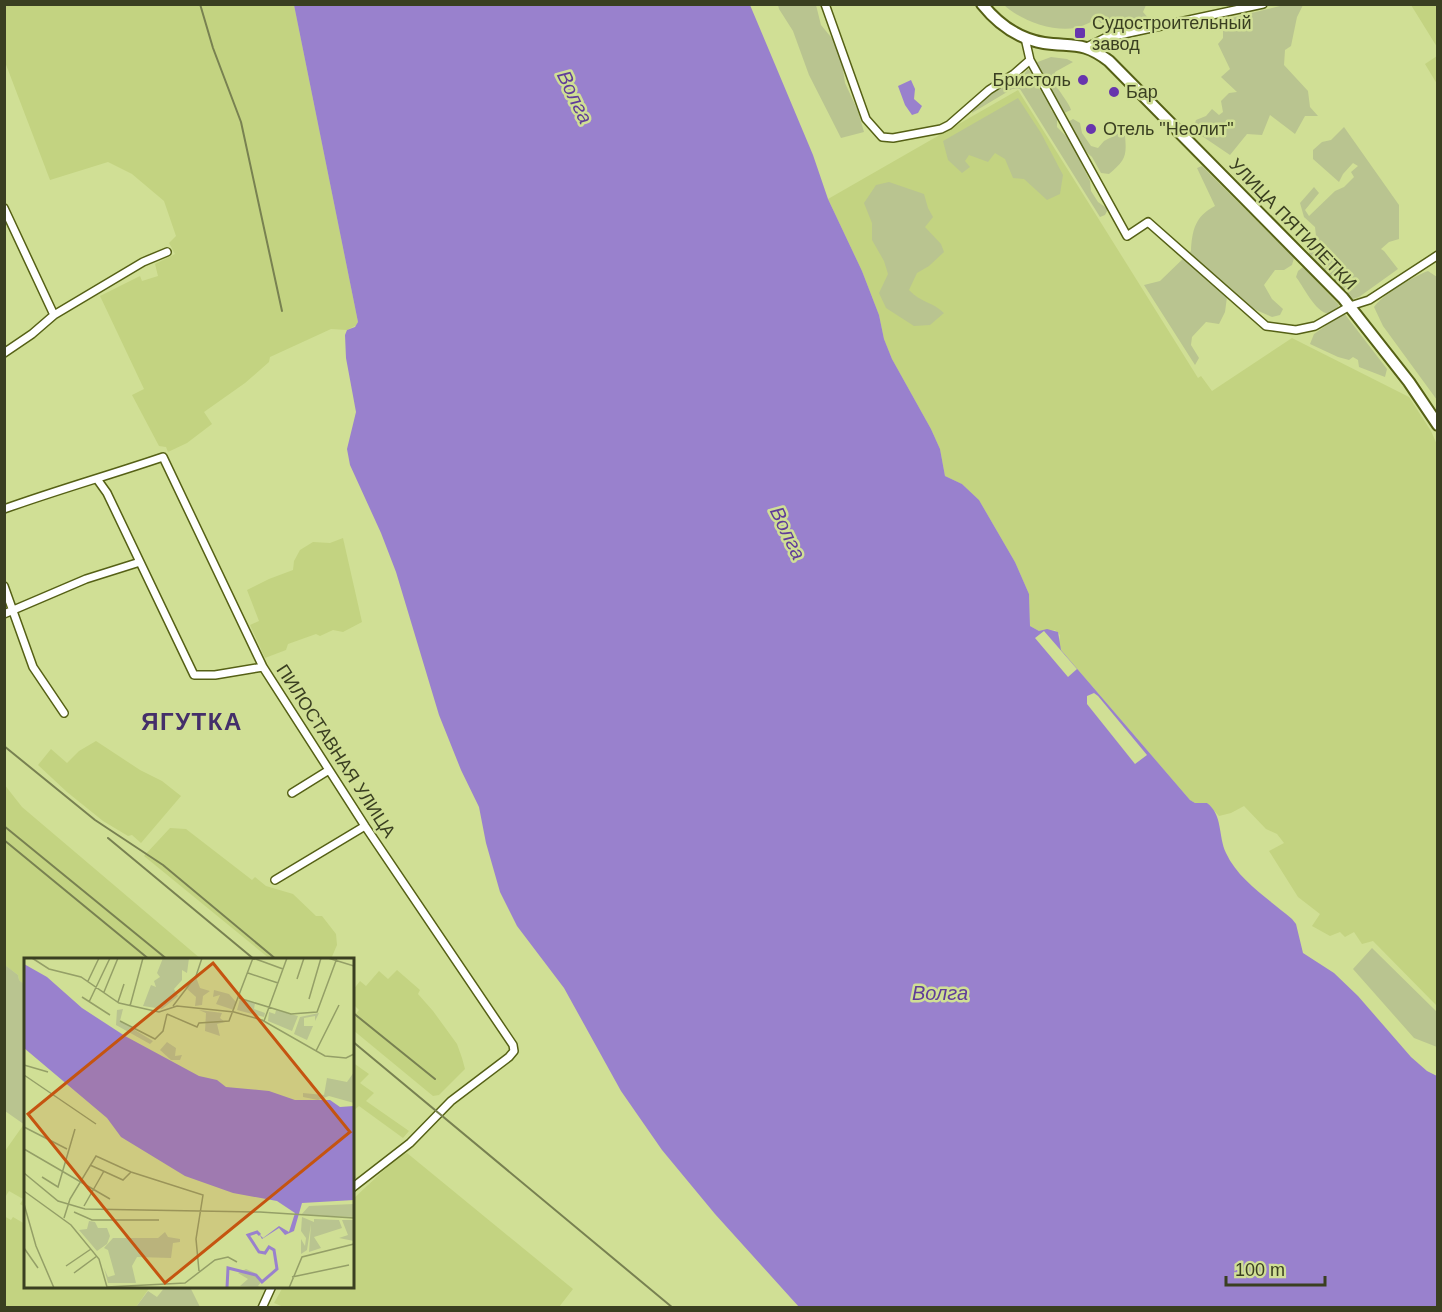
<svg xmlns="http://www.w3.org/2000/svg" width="1442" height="1312" viewBox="0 0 1442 1312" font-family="Arial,sans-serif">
<rect width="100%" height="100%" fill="#d0df95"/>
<!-- built -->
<path fill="#c3d381" d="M4 5H294L358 322 357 325 347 330 331 329 270 357 269 362 245 383 204 412 212 424 187 443 168 452 166 447 159 446 132 395 144 389 100 296 140 276 142 281 158 276 155 264 175 254 169 243 176 236 164 201 132 174 108 162 50 180 5 62Z
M1411 5H1437V47Z
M1437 56V84L1425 64Z
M1018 90 1198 378 1201 376 1212 391 1292 338 1409 397 1431 431 1438 447 1437 1006 1373 941 1362 944 1354 932 1345 937 1340 932 1330 936 1312 926 1320 914 1298 897 1269 851 1284 843 1277 834 1266 829 1244 806 1231 813 1219 816 1207 803H1195L1190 800 1061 650 1059 644 1060 635 1055 630 1039 631 1030 626 1029 594 1015 562 979 500 962 484 945 476 940 449 931 429 892 359 884 339 879 315 862 271 828 199Z
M343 538 362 622 343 632 333 630 320 636 316 634 288 644 286 650 265 658 250 625 259 621 247 590 269 579 293 570 294 561 300 550 313 542 330 543Z
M96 741 140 770 162 781 181 796 141 843 132 835 128 836 103 821 67 792 38 765 51 749 67 763 79 751Z
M4 784 22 807 201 959 26 960 25 985 19 980 18 975 5 965Z
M170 828 186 829 252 880 255 877 266 886 293 894 316 916H322L336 934 337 945 331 959H270L144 856Z
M397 970 420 990 418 994 433 1011 457 1044 462 1058 465 1069 439 1095 433 1096 353 1030V1017L359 1010 353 1004V990L360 981 366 986 379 971 388 979Z
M352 1062 369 1074 360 1083 374 1093 366 1101 409 1131 403 1138 359 1106 353 1111Z
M24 1124 26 1125 25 1207 20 1204 23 1199 9 1191 4 1199 5 1151Z
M407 1153 573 1289 559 1307 286 1308 274 1303 283 1287 352 1286 353 1199 398 1157Z
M4 1216 11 1220 13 1217 25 1224 26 1286 150 1287 136 1307H5Z"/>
<!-- green -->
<path fill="#b9c490" d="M778 5H816L821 25 835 42 842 63 845 83 858 111 864 132 841 138 809 75 793 31 779 9Z
M1004 5H1146L1143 12 1150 20 1121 29 1107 30 1097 19C1090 22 1082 27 1075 28 1052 32 1020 20 1004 5Z
M1284 5H1303L1297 17 1291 46 1285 50 1284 65 1308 91 1310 107 1318 116H1305L1295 134 1270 115 1262 135 1247 134 1230 155 1193 130 1196 120 1206 116 1212 109 1219 115 1223 112 1221 101 1229 93 1237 92 1221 77 1230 69 1218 44 1223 38V20Z
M1051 57 1067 59 1073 62 1055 72 1053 80C1057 89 1070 104 1071 110L1064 113 1054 100 1048 84 1035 63Z
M1028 69 1035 77 1036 85 1048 99 1051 110 1057 117V127L1068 138 1074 148 1090 181 1091 191 1098 202 1108 209 1105 215 1100 217 1020 89H1012L972 113 973 108 994 89 1019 81Z
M1018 98 1041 133 1063 175 1060 194 1047 200 1024 179 1013 178 1005 159 995 153 988 162 969 155 965 161 970 167 962 173 948 160 943 141Z
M1073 119 1080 123 1082 133 1091 146 1098 148 1104 141 1119 133 1125 136C1127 157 1125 160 1109 174L1101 173 1092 157 1083 149 1068 122Z
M1344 127 1399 205V239L1389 242 1381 249 1384 251 1398 269 1359 297 1350 300 1309 255V247L1316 236 1315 227 1304 217 1300 203 1314 187 1319 193 1305 210 1309 216 1335 191 1344 187 1354 177 1351 172 1358 166 1353 163 1343 174 1339 182 1313 159V150L1322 142 1331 140Z
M1202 166 1294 258 1292 265 1284 270H1275L1264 285 1272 299 1283 309 1280 315 1272 317 1227 297 1225 312 1219 324 1206 322 1192 337 1191 345 1199 358 1195 365 1144 285 1160 281 1191 251C1192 231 1195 216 1215 206L1197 168Z
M889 182 924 194 928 208 933 217 925 227 941 244 944 252 929 266 917 273 909 290C921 303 933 302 944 313L930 325 914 326 886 308 879 293 888 274 884 261 872 240V223L864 203 876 185Z
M1303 267 1339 305C1325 333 1303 285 1296 277L1298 271Z
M1428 271 1437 277V400L1383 326 1374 307C1382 295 1414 276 1428 271Z
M1344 313 1387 369 1385 377 1359 367 1358 360 1353 357 1349 360 1338 357 1310 344 1314 334Z
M1372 948 1437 1012V1047L1414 1038 1353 969Z
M5 965 18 975 19 980 25 985V1125L5 1111Z
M165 1287H190L200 1307H136L148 1291 157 1297Z"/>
<!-- water -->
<path fill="#9981cd" d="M294 5H750L813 155 828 199 862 271 879 315 884 339 892 359 931 429 940 449 945 476 962 484 979 500 1015 562 1029 594 1030 626 1039 631 1047 629 1058 632 1061 650 1190 800 1195 803H1207C1223 815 1218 836 1226 853 1239 881 1269 899 1292 919L1296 924 1303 953 1334 973 1358 996 1411 1057 1427 1071 1437 1076V1307H799L715 1214 662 1150 621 1091 564 988 517 926 500 892 486 843 479 807 461 770 439 715 396 572 381 533 350 465 347 449 356 412 346 358 345 335 347 330 355 327 358 322Z
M911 80 915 89 914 99 922 106 918 113 912 115 905 105 898 86Z"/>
<!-- pier -->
<path fill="#d0df95" d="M1044 631 1077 669 1068 677 1035 638Z
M1094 693 1098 696 1147 755 1135 764 1087 704V696Z"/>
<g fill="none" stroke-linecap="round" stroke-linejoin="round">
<defs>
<path id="minor" d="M825 4 866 119 882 137 893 138 941 129 949 125 989 90 1014 74 1030 60 1025 38
M1087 47 1105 38 1263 4
M1030 60 1127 236 1148 222 1266 326 1296 330 1315 326 1350 306 1369 300 1438 255
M4 208 54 315
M4 353 32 334 54 315 143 262 167 252
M97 479 107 493 194 675H215L263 667
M4 509C57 490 110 475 163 457L263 667 365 826 513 1045 514 1051 509 1057 451 1101 410 1143 352 1188
M4 586 33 667 64 713
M4 614 86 579 140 562
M292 793 329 770
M275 880 365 826
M262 1308 272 1286"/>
<path id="secondary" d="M982 4C998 24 1019 39 1044 43 1073 47 1083 41 1109 61L1343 298 1409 382 1438 425"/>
</defs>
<!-- minor casing -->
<use href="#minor" stroke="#556015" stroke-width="10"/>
<!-- secondary casing -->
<use href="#secondary" stroke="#556015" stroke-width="14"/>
<!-- minor -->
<use href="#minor" stroke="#fff" stroke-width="7"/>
<!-- secondary -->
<use href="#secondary" stroke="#fff" stroke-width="10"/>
<!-- rail -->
<path stroke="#788151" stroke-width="2" d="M200 4 213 48 241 122 282 311
M4 746 95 820 163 865 277 960
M4 826 168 960
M108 838 255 960
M4 840 150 960
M352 1012 435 1079
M352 1041 673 1308"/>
</g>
<!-- markers -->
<g fill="#6735ad" stroke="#d0df95" stroke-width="2">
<rect x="1074" y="27" width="12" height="12" rx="3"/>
<circle cx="1083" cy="80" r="6"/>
<circle cx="1114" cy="92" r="6"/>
<circle cx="1091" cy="129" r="6"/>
</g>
<g text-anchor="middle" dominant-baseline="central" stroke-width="5" stroke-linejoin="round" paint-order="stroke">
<!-- poi labels -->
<g font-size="18" fill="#3a3f21" stroke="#d0df95" text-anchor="start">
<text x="1092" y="23">Судостроительный<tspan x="1092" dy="21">завод</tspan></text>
<text x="1071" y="80" text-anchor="end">Бристоль</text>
<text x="1126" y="92">Бар</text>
<text x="1103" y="129">Отель "Неолит"</text>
</g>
<!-- street labels -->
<g font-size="18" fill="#3a3f21" stroke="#d0df95">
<text transform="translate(1293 224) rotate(46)">УЛИЦА ПЯТИЛЕТКИ</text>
<text transform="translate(336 751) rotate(57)">ПИЛОСТАВНАЯ УЛИЦА</text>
</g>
<!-- water labels -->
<g font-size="20" font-style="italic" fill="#603d99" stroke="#d0df95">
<text transform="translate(575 97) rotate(64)">Волга</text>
<text transform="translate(788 533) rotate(64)">Волга</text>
<text x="940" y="993">Волга</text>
</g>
<!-- district labels -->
<g font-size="24" font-weight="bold" letter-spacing="1.5" fill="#442f6a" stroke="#d0df95">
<text x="192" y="721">ЯГУТКА</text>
</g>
</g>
<!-- overview -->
<g transform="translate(24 958)">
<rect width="330" height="330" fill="#d0df95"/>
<path d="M139 0H165L163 15 158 12V22L150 31 154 38 138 51 119 48 127 27 132 29 130 23 136 19 133 15ZM172 19 176 30 186 33 179 38 178 47 171 48 172 39 163 31ZM190 32 205 36 212 44 210 52 192 46 196 37 189 39ZM216 41 231 45 230 51 241 55 240 59 213 52ZM99 51 96 63 129 83 126 86 92 67 93 52ZM175 52 198 55 196 60 201 64 193 66 196 78 181 73 182 55ZM252 52 274 58 268 73 244 63 245 54 251 56ZM295 55 291 63V58L280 60V68H289L283 82 270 76 276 59ZM143 84 152 90 151 98 158 97 156 102H147L136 92ZM330 114V145L305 138 294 142 279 139V135L300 137 303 120 323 124ZM330 246V259L277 257 285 248ZM278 259 290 264V261L315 262 318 270 290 279 297 290 285 294 287 266 283 292 277 296V281L281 288 282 280 277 273ZM318 262H330V283L315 280 324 277ZM65 263 71 264 74 270H83L86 278 83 286 73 293 55 272 63 271ZM141 274 144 279 156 281V284L149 285 147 300 113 299 108 308 112 325H84L80 310 84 319 91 317 84 292 80 290 89 280H134ZM222 311 231 315 237 324 234 328 239 330 216 328 224 321 214 315Z" fill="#b9c490"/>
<path d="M0 6 23 19 58 50 101 78 175 118 193 122 202 129 245 133 271 142H306L316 149 330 148V242L278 245 270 273 261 277 255 270 238 281 235 276 239 280 255 268 265 274 271 255 253 243 209 235 161 218 97 179 83 160 0 90Z" fill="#9981cd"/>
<path fill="none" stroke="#9981cd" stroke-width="3" d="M203 330 204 310 232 317 238 324 253 311 250 292 245 289 241 295 235 294 224 277 233 274 236 277"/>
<path fill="none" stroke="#949f67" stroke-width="1.5" d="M8 0 25 11 57 19 95 45 135 54 153 48 210 54 238 62 301 98 322 100 330 96M229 0 259 11M304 0 330 8M224 15 254 25M273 21 280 0M64 23 75 0M80 34 94 0M58 39 86 57M215 40 267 56 293 54 313 0M285 41 297 0M65 44 86 0M94 44 100 26M106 48 119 0M149 48 172 18 178 0M143 56 173 69 175 65 205 63 229 0M96 63 131 81 139 73 143 56M240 63 263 0M292 93 315 47M0 107 24 114M0 117 72 166M0 169 43 191M0 191 86 241M66 207 99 222 107 214M0 215 34 243 61 251 236 254 330 260M18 219 34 229 51 171M0 233 47 267 75 301 83 329M0 246 12 288 30 330M60 248 80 213M50 254 68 262H135M40 260 46 241 72 198 107 214 179 237 172 281 175 313M0 290 14 310M42 308 67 291M50 315 73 298M268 319 325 307M83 329 161 325 191 302 204 299 213 304M265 330 278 299 330 286"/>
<path fill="#c55410" fill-opacity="0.15" stroke="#c55410" stroke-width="3" d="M189 5 326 174 141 325 4 156Z"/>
<rect width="330" height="330" fill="none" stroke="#3a3f21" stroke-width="3"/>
</g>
<!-- border -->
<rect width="1442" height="1312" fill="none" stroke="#3a3f21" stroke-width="12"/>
<!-- scale -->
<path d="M1226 1276v9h99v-9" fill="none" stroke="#3a3f21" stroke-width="3"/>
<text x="1235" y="1276" font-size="18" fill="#3a3f21" stroke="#d0df95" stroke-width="4.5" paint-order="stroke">100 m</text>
</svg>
